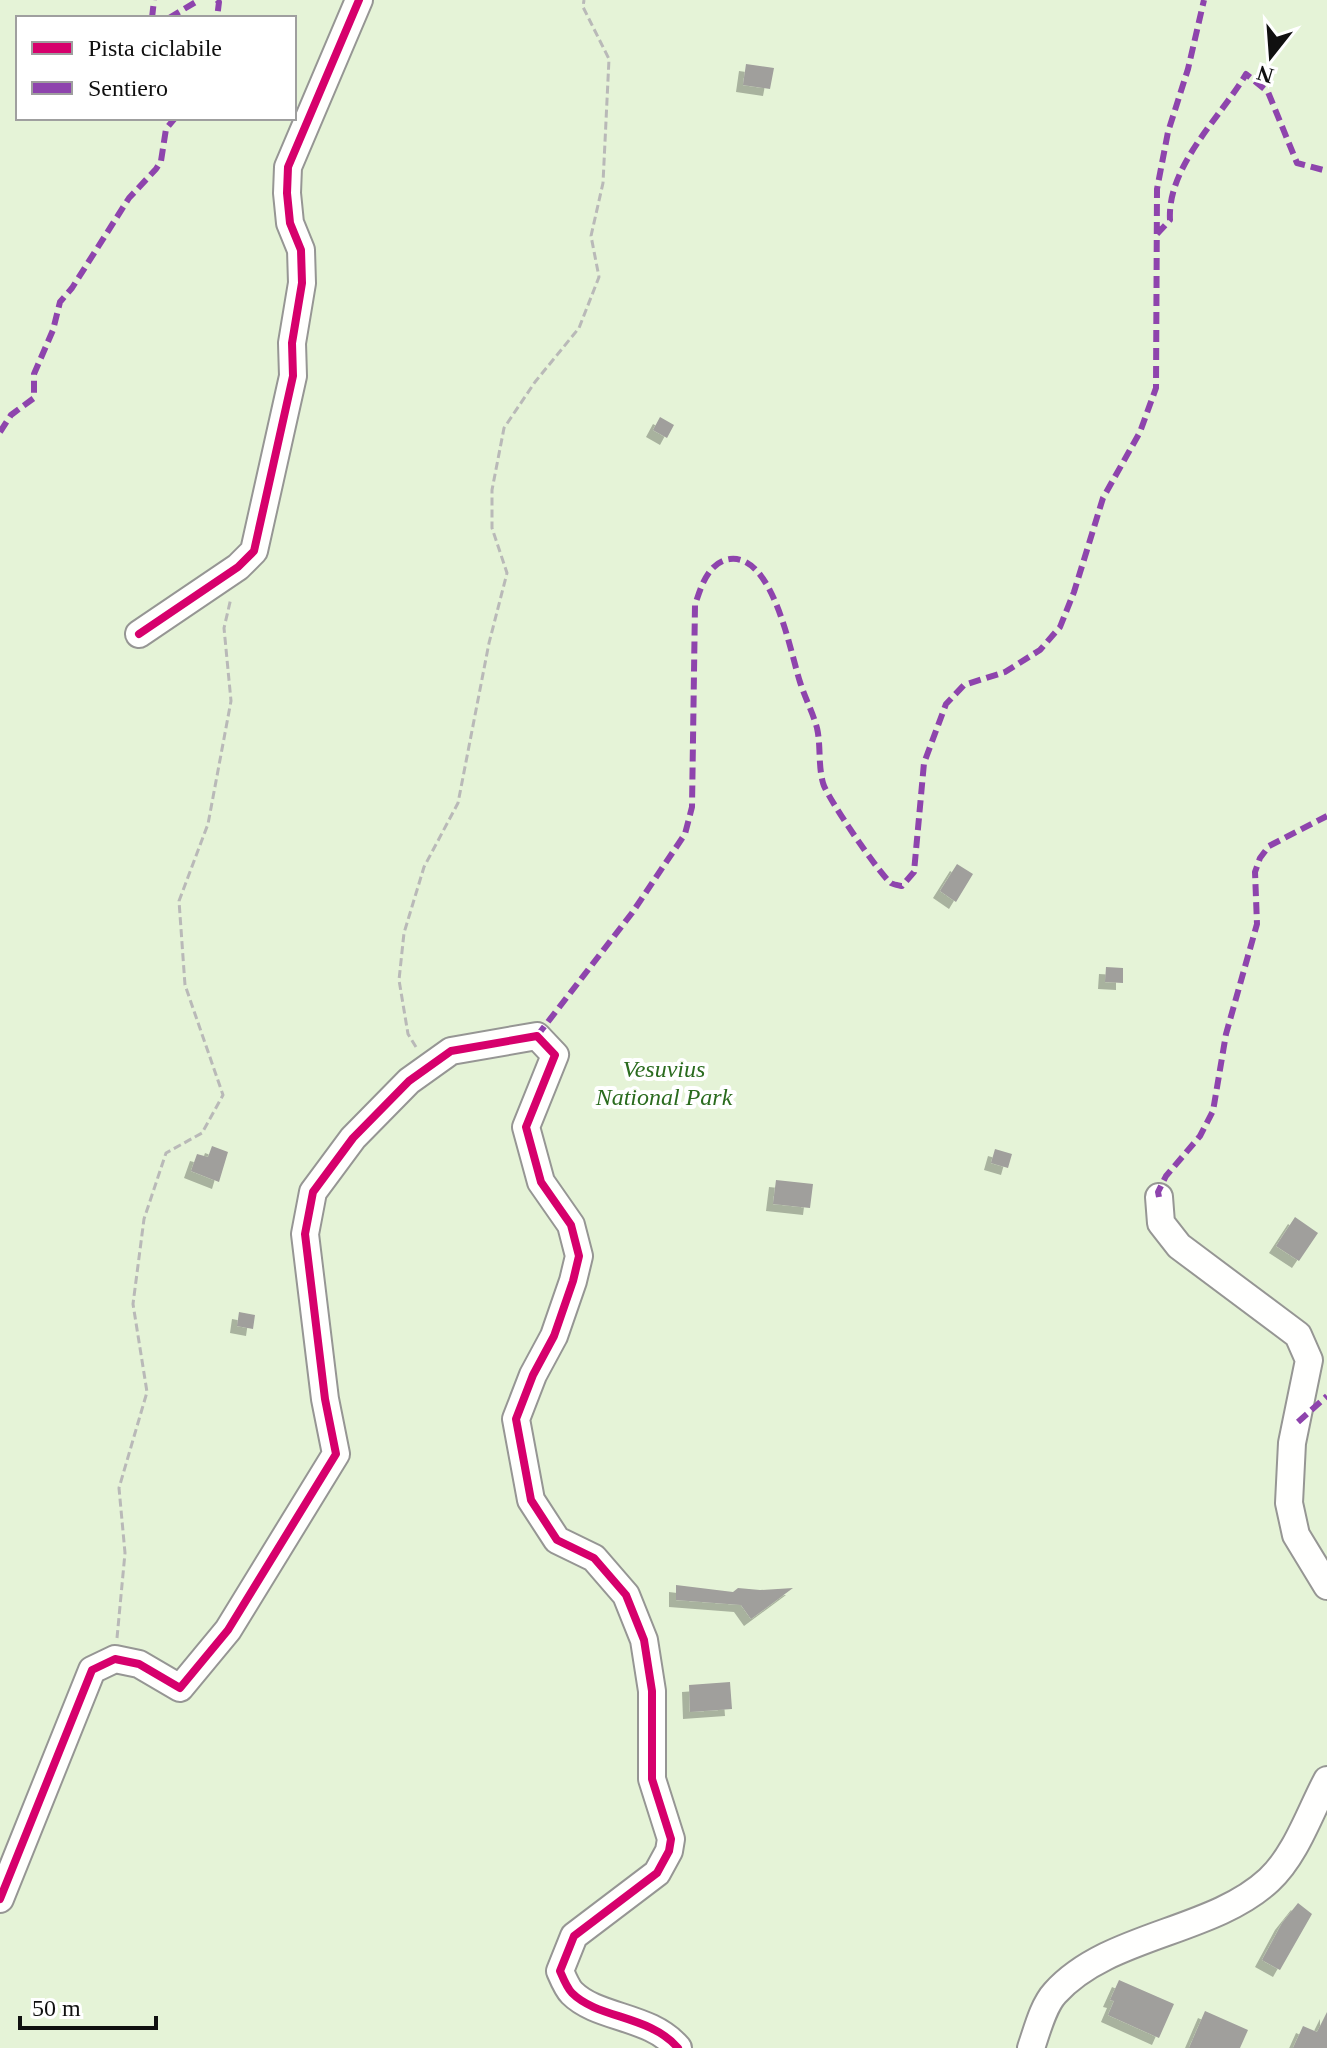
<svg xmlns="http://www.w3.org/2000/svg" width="1327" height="2048" viewBox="0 0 1327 2048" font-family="'Times New Roman',serif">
<defs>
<filter id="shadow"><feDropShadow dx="-7" dy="7" stdDeviation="0" flood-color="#0004"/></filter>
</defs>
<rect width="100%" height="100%" fill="#fcfcf7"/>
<!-- green -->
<path fill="#e5f3d7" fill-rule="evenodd" d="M0 0H1327V2048H0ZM18 18H294V118H18Z"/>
<!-- building -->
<path fill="#a09f9c" filter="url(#shadow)" d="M746 64 774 68 770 89 743 85Z
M660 417 674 425 667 438 653 430Z
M957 864 973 874 956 902 940 891Z
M1106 967 1123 968V983L1105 982Z
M212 1146 228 1152 219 1182 191 1171 197 1154 208 1157Z
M995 1149 1012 1154 1008 1168 991 1163Z
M776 1180 813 1184 810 1208 773 1204Z
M1295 1217 1318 1233 1299 1261 1276 1246Z
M239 1312 255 1315 253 1329 237 1326Z
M676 1585 733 1592 738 1588 760 1590 793 1588 751 1619 741 1605 676 1600Z
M730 1682 732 1709 690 1712 689 1685Z
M1298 1903 1312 1914 1280 1970 1262 1960 1282 1923Z
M1119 1980 1174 2004 1159 2038 1108 2015 1114 2001 1110 2000Z
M1205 2011 1248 2030 1240 2048H1189Z
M1327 2012V2048H1293L1303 2026 1317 2032Z"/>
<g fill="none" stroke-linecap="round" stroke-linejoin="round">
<defs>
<path id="minor" d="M139 634 238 567 254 551 293 376 292 343 302 283 301 250 290 223 287 193 288 167 359 0
M1159 1197 1161 1223 1179 1246 1298 1335 1309 1360 1292 1443 1289 1503 1296 1535 1327 1586
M0 1899 92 1670 115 1659 139 1664 180 1688 228 1630 336 1454 325 1399 305 1234 313 1192 353 1138 409 1081 451 1051 537 1036 555 1055 526 1127 541 1182 571 1225 579 1256 573 1281 554 1336 533 1375 516 1419 531 1500 557 1540 594 1558 626 1595 644 1640 652 1691V1779L671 1839 669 1851 657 1873 574 1936 560 1971C563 1978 567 1988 572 1993 598 2019 650 2015 678 2048
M1031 2048C1037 2031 1043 2006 1055 1993 1108 1934 1212 1933 1269 1880 1296 1855 1310 1812 1327 1780"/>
</defs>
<!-- minor casing -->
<use href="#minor" stroke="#969694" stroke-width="30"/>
<!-- path -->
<path stroke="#b9b9b8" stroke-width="3" stroke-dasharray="8 4" stroke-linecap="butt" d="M416 1047 408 1034 399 980 404 933 424 867 458 803 489 643 507 573 492 528V490L504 428 535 382 579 328 599 277 591 236 603 183 609 59 583 7 584 0
M117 1638 125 1553 119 1488 147 1392 133 1304 144 1219 166 1153 202 1133 223 1095 185 985 179 901 208 824 231 701 224 628 231 598"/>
<!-- minor -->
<use href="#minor" stroke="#fffffe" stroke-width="26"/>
<!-- quiet -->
<path stroke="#8e44ad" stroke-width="6" stroke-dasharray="12 6" stroke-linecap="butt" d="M217 0 219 2 217 18
M152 18 154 0
M169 18 199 0
M1157 234 1170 220C1167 166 1221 117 1246 74L1268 92 1297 163 1327 171
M0 432 11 415 34 398V374L53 330 60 302 72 288 129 198 156 169 161 161 166 129 175 118
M537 1036 632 913 685 834 692 807 695 605C701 587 708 562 730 559 773 554 790 651 800 682 805 698 813 713 817 728 821 746 818 765 823 783 826 796 880 875 891 883 892 884 901 886 902 886L914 872 924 763 946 704 964 685 1005 672 1040 650 1060 627 1074 592 1103 498 1140 432 1156 388 1157 189 1168 132 1188 69 1204 0
M1159 1197 1158 1192 1166 1176 1200 1136 1213 1111 1226 1034 1257 924 1255 872 1260 858 1269 846 1327 816
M1298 1422 1327 1396"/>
<defs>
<path id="cycleway" d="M139 634 238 567 254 551 293 376 292 343 302 283 301 250 290 223 287 193 288 167 359 0
M0 1899 92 1670 115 1659 139 1664 180 1688 228 1630 336 1454 325 1399 305 1234 313 1192 353 1138 409 1081 451 1051 537 1036 555 1055 526 1127 541 1182 571 1225 579 1256 573 1281 554 1336 533 1375 516 1419 531 1500 557 1540 594 1558 626 1595 644 1640 652 1691V1779L671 1839 669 1851 657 1873 574 1936 560 1971C563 1978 567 1988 572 1993 598 2019 650 2015 678 2048"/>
</defs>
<!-- cycleway casing -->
<use href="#cycleway" stroke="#fff" stroke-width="13"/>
<!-- cycleway -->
<use href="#cycleway" stroke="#d6006c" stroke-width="8"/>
</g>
<g text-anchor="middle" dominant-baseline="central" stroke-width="8" stroke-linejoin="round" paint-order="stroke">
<!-- park labels -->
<g font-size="24" font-style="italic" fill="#2a6b1e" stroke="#fff">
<text x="664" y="1069">Vesuvius<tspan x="664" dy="28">National Park</tspan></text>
</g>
</g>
<!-- legend -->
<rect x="16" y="16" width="280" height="104" fill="#ffffff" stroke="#9f9f9f" stroke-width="2"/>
<rect x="32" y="42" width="40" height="12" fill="#d6006c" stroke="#9f9f9f" stroke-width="2"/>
<text x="88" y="56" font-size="24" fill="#101010">Pista ciclabile</text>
<rect x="32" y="82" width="40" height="12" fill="#8e44ad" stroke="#9f9f9f" stroke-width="2"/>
<text x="88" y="96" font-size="24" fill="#101010">Sentiero</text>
<!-- north arrow -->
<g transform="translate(1271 56) rotate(197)" stroke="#ffffff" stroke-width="6" paint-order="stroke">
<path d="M0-6L14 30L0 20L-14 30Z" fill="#101010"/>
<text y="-12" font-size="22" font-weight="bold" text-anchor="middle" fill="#101010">N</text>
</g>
<!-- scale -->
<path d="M20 2016v12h136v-12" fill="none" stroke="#101010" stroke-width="4"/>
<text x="32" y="2016" font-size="24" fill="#101010" stroke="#ffffff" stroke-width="6" paint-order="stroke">50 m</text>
</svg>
